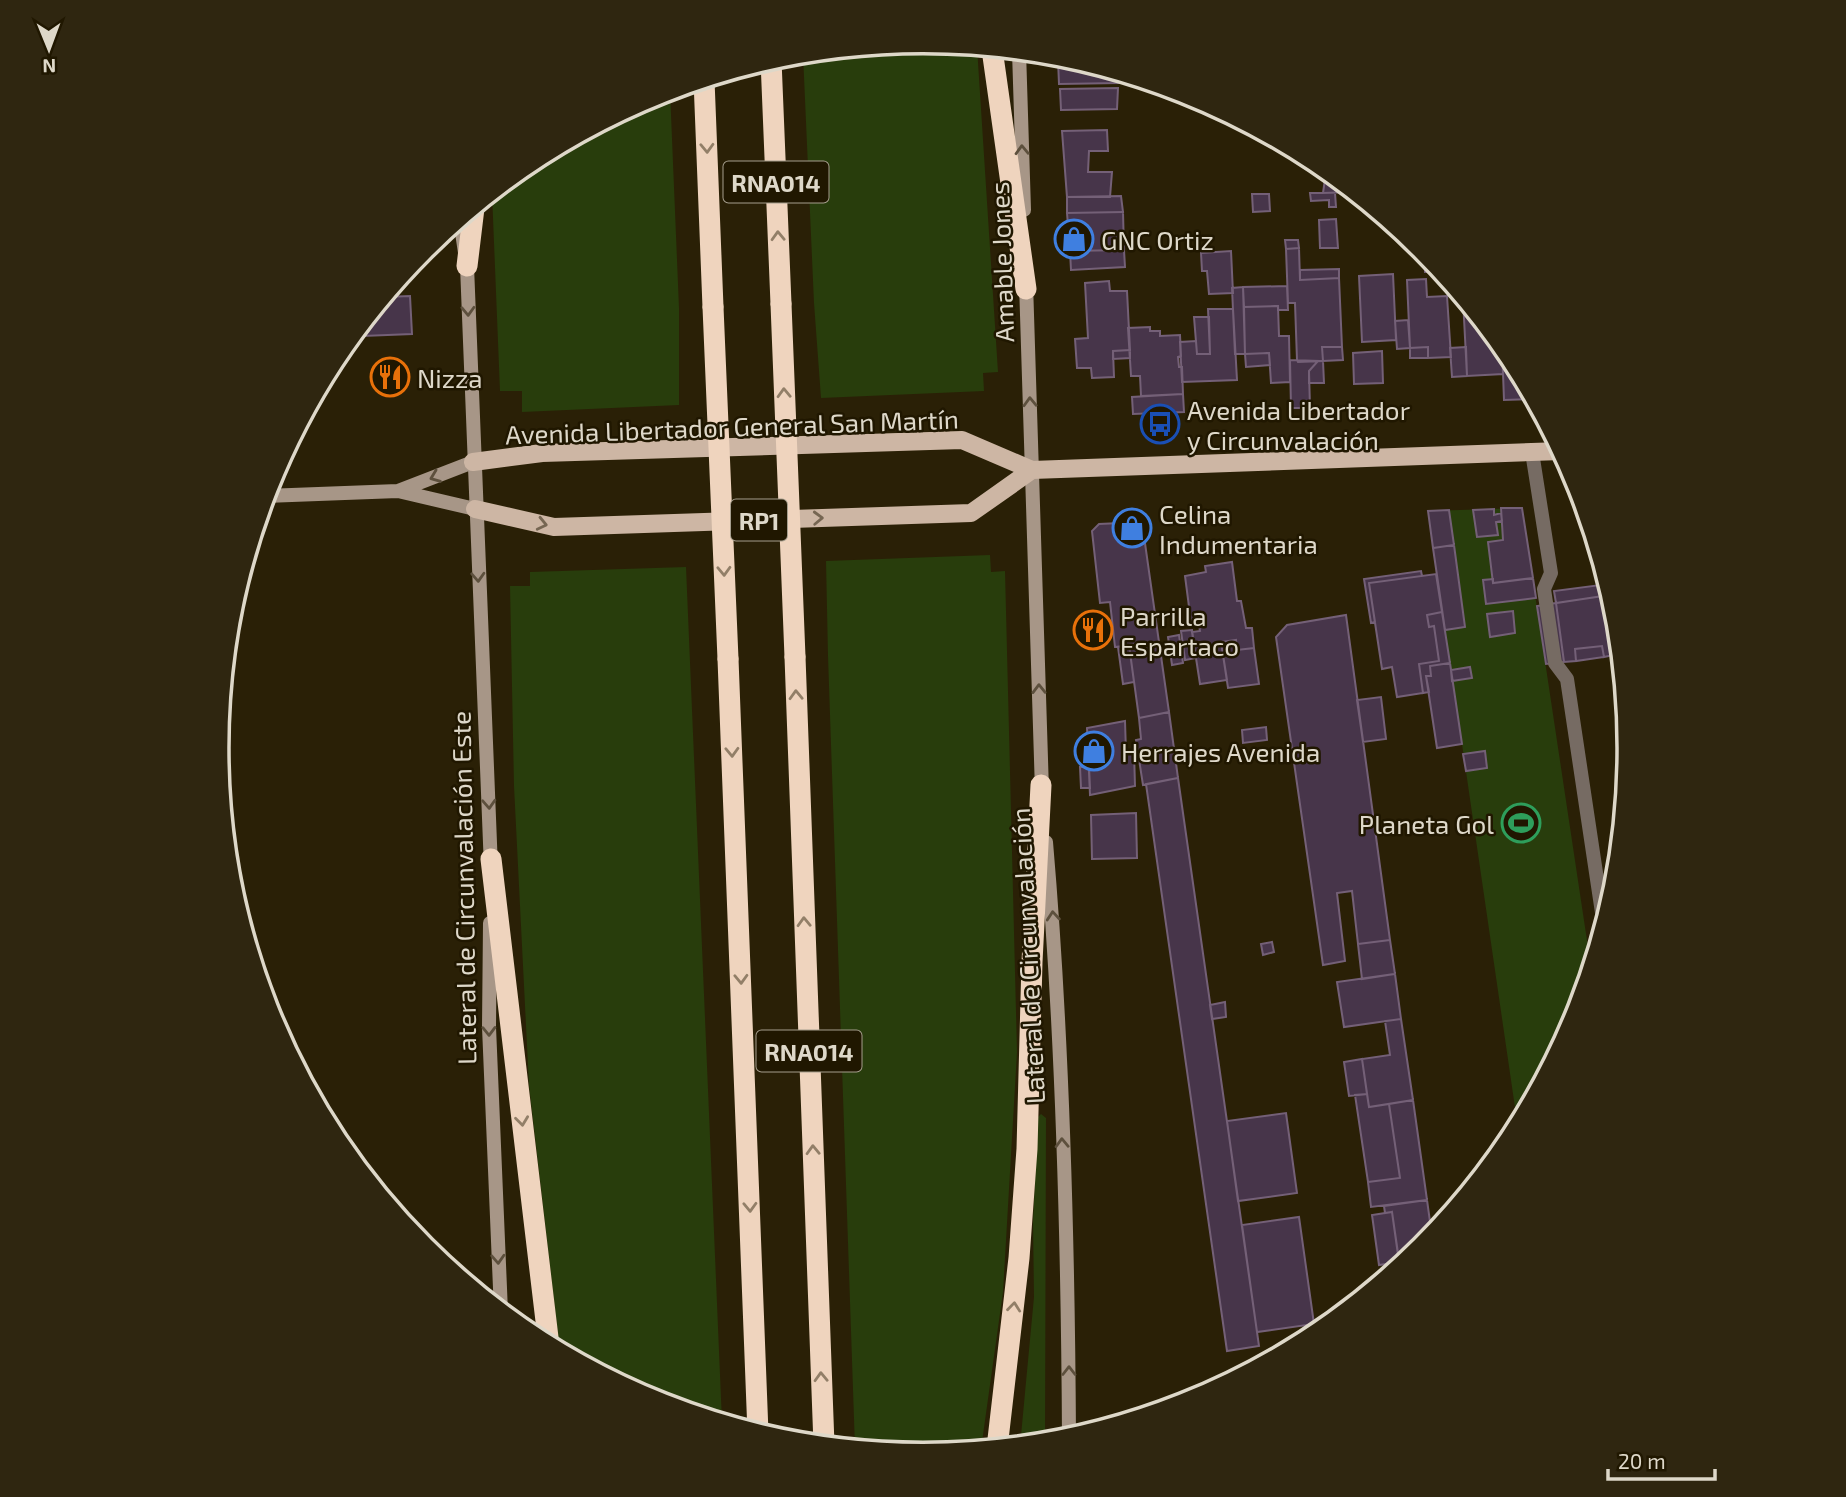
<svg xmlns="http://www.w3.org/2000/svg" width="1846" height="1497" viewBox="0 0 1846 1497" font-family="'Exo 2',sans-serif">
<rect width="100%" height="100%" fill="#2a2006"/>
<!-- green -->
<path fill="#283d0c" d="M923 42 977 47 998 372 983 373 984 391 821 398 814 303 803 54Z
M670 90 679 308V405L522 412V391H500L492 193 531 161 653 96Z
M1522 508 1591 967 1576 1019 1518 1128 1428 511Z
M990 555 991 572 1005 571 1017 1052 1003 1292 981 1449 923 1455 855 1448 828 656 826 561Z
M686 567 722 1422 652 1401 560 1352 529 1085 514 786 510 586H530V572Z
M1041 1114 1046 1118 1045 1443 1020 1446 1034 1297 1033 1222 1038 1117Z"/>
<!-- building -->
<path fill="#47354a" stroke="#746077" stroke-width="2" d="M1073 59 1120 73 1119 83 1059 84 1058 60Z
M1118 88 1117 109 1061 110 1060 89Z
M1107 130 1108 151H1089L1088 172H1112L1110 197H1067L1062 131Z
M1326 172H1328L1354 192 1323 193Z
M1310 193H1335L1336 207H1329V200L1311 201Z
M1252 194H1269L1270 211 1253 212Z
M1121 196 1123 212 1067 213V197Z
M1123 212 1124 250 1070 251 1067 213Z
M1336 219 1338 248H1320L1319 220Z
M1285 240H1298L1299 248 1286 249Z
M1299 248 1300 280 1339 278 1342 347H1322L1323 361 1298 362 1297 360 1295 303H1288L1286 249Z
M1124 250 1125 267 1071 270 1070 251Z
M1231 251 1233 293 1209 294 1207 271H1202L1201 253Z
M1424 252H1425L1441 271 1425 272Z
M1339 269V278L1300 280V270Z
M1393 274 1396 340 1362 342 1359 276Z
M1426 279 1427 297 1447 296 1451 357 1428 358V347L1410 348 1407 280Z
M1109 281 1110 291H1127L1130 350 1113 351 1114 377 1092 378 1091 368H1077L1075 339 1088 338 1085 283Z
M1287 286 1288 310H1278V306L1244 307 1243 287Z
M1243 287 1245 354H1235L1232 288Z
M410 296 412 334 363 336V323L384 297Z
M1463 299 1502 346 1503 374 1467 376Z
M1278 306 1279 336H1289L1290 382 1271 383 1269 353 1245 354 1244 307Z
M1208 309H1233L1237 380 1182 382 1180 342 1196 341 1197 354H1210Z
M1194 317H1209L1210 354H1197Z
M1408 320 1410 348 1397 349 1395 321Z
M1150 327V331H1160V336L1180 335 1181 356 1178 357 1179 367H1182L1183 394 1141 396 1140 376H1131L1128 328Z
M1502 346 1511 356 1533 399 1504 400Z
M1322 347H1342L1343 360 1323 361Z
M1428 347V358H1410V348Z
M1466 347 1467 376 1452 377 1450 348Z
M1130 350V358L1113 359V351Z
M1382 351 1383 383 1354 384 1353 353Z
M1269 353 1270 365 1246 367 1245 354Z
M1290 360 1318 361 1309 371 1310 408H1291Z
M1318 361H1323L1324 383H1309V371Z
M1183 394 1184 412 1133 414 1132 397Z
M1501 508H1522L1533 578 1493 583 1488 542 1503 540Z
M1494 509V515L1501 513 1502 521 1496 522 1498 535 1477 537 1473 510Z
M1449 510 1454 545 1433 548 1428 511Z
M1142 522 1159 642 1115 647 1110 602 1100 603 1092 531 1099 524Z
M1454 545 1465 627 1445 630 1433 548Z
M1232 562 1237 601H1241L1246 628H1252L1254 648 1237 650 1236 640 1221 642 1227 680 1200 684 1192 632 1200 631 1198 621 1191 622 1185 576 1206 572 1205 566Z
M1421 571 1422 576 1369 583 1375 622 1371 623 1364 579Z
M1436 574 1442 612 1427 615 1429 627 1434 626 1439 661 1419 664 1423 693 1397 697 1392 667 1382 669 1369 583Z
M1533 578 1536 598 1486 604 1483 580 1493 579V583Z
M1608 584 1610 595 1556 603 1554 591Z
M1610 595 1618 654 1604 657 1602 646 1575 649 1576 661 1564 662 1556 603Z
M1556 603 1564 662 1546 664 1537 606Z
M1513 611 1515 633 1490 637 1487 614Z
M1442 612 1450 663 1430 666 1431 676H1426L1429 692 1423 693 1419 664 1439 661 1434 626 1429 627 1427 615Z
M1346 615 1390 940 1358 944 1352 891 1337 893 1345 961 1323 965 1276 637 1287 625Z
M1192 630 1196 658 1185 660 1181 631Z
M1179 635 1183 663 1172 665 1168 637Z
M1236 640 1237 650 1254 648 1259 684 1228 688 1221 642Z
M1159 642 1169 712 1139 718 1129 645Z
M1129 645 1134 682 1123 684 1118 647Z
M1602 646 1604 657 1576 661 1575 649Z
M1450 663 1462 744 1437 748 1426 676H1431L1430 666Z
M1470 667 1472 678 1452 681 1451 670Z
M1381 697 1386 739 1363 742 1357 700Z
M1169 712 1178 778 1143 785 1136 740 1141 739 1139 718Z
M1125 721 1126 753 1134 752 1135 786 1090 795 1087 728Z
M1266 727 1267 740 1243 743 1242 730Z
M1485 751 1487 768 1466 771 1463 754Z
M1080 767H1089L1090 788H1081Z
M1178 778 1259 1346 1227 1351 1146 784Z
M1136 813 1137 858 1092 859 1091 815Z
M1390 940 1395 974 1362 979 1358 944Z
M1272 942 1274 952 1263 955 1261 944Z
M1395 974 1401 1019 1344 1027 1337 982Z
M1225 1002 1226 1017 1212 1019 1210 1005Z
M1401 1019 1413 1100 1369 1107 1362 1059 1390 1055 1385 1021Z
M1362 1059 1367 1094 1349 1096 1344 1062Z
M1367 1094 1369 1107 1389 1104 1400 1178 1368 1182 1355 1095Z
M1413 1100 1427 1200 1371 1207 1368 1182 1400 1178 1389 1104Z
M1286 1113 1297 1193 1238 1201 1227 1121Z
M1427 1200 1432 1236 1422 1248 1400 1267 1392 1212 1385 1213 1384 1206Z
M1392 1212 1399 1262 1379 1265 1372 1215Z
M1299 1217 1314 1324 1257 1332 1242 1225Z"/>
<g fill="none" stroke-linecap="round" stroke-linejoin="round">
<!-- street -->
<path stroke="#766b63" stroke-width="14" d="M1532 452 1551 573 1544 589 1555 663 1567 679 1604 926"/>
<!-- secondary -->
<path stroke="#a79687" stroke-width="14" d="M1019 51 1024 210
M460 219 467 266 491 868
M1026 283 1042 791
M398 491 475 509
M265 496 398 491 473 462
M1046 842C1063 1040 1068 1240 1069 1439
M490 923 489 1027 501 1312"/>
<!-- primary -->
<path stroke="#cdb6a4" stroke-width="18" d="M473 462 542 453 962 440 1032 470 1561 451
M475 509 554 527 971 513 1032 470"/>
<!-- highway -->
<path stroke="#efd4be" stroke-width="21" d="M992 49 1026 289
M771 60 781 304
M704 80 713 307
M467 266 474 208
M795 657 824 1445
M728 659 758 1433
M491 859 549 1346
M997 1448 1019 1258 1027 1149 1032 962 1041 785"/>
<!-- highway-bridge -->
<path stroke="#efd4be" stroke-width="21" d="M781 304 795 657
M713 307 728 659"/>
</g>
<!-- one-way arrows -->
<defs><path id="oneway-chevron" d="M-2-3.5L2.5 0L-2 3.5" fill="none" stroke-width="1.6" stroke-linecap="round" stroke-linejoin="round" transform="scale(1.75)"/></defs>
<g stroke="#927f68">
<use href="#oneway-chevron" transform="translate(707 148) rotate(88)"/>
<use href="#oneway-chevron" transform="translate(778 236) rotate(-92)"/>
<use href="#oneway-chevron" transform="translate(784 393) rotate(-92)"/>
<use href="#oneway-chevron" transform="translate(724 571) rotate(88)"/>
<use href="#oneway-chevron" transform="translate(796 695) rotate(-92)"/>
<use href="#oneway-chevron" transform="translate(732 752) rotate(88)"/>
<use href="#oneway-chevron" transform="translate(804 922) rotate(-92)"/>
<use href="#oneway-chevron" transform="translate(741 979) rotate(88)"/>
<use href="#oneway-chevron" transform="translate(522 1121) rotate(83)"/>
<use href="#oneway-chevron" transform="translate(813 1150) rotate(-92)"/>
<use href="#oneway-chevron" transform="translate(750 1207) rotate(88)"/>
<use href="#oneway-chevron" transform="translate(1014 1307) rotate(-84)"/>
<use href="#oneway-chevron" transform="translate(821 1377) rotate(-92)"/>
</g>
<g stroke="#5d503d">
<use href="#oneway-chevron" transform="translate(1022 150) rotate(-92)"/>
<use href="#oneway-chevron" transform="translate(468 311) rotate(88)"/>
<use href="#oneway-chevron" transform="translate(1030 402) rotate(-92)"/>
<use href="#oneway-chevron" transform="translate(435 477) rotate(159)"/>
<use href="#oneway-chevron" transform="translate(478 577) rotate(87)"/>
<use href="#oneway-chevron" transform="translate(1039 689) rotate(-91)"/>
<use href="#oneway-chevron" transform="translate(489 804) rotate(87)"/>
<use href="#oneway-chevron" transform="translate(1053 916) rotate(-95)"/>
<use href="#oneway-chevron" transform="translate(489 1031) rotate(89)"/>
<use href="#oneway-chevron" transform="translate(1062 1143) rotate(-92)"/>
<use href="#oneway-chevron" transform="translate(498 1259) rotate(87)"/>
<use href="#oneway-chevron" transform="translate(1069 1371) rotate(-90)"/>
</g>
<g stroke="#766652">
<use href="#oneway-chevron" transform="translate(818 518) rotate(-2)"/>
<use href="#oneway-chevron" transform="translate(542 524) rotate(13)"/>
</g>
<!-- icons -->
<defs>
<symbol id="shop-ring" viewBox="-11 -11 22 22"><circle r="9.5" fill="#201700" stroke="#3f7fe0" stroke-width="1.5"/><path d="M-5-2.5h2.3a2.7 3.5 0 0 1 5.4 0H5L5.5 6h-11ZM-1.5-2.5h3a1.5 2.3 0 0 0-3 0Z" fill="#3f7fe0"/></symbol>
<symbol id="restaurant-ring" viewBox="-11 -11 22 22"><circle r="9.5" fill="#201700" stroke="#e8710a" stroke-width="1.5"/><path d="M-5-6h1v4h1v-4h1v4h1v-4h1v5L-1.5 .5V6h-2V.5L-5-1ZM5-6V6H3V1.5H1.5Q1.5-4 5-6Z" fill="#e8710a"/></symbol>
<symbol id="bus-ring" viewBox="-11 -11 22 22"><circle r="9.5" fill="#201700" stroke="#1a4fb4" stroke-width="1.5"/><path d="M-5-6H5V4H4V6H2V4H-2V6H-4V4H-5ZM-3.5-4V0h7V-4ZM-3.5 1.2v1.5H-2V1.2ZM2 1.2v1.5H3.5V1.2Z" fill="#1a4fb4"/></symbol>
<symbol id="stadium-ring" viewBox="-11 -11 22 22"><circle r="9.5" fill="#201700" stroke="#2e9e5b" stroke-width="1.5"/><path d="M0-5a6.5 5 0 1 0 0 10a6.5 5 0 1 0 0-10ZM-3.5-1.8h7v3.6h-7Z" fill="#2e9e5b"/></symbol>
</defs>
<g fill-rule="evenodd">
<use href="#shop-ring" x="1052" y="217" width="44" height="44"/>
<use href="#restaurant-ring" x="368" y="355" width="44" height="44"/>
<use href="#bus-ring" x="1138" y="402" width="44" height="44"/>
<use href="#shop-ring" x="1110" y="506" width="44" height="44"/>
<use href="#restaurant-ring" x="1071" y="608" width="44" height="44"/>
<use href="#shop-ring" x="1072" y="729" width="44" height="44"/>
<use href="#stadium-ring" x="1499" y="801" width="44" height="44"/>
</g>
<g text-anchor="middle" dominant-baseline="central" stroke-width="5" stroke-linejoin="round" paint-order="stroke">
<!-- shield labels -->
<g fill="#201700" stroke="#a59e8d" stroke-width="2">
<rect x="723.5" y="161.5" width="105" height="41" rx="5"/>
<rect x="731" y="499.5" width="56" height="41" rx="5"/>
<rect x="756.5" y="1030.5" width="105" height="41" rx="5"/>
</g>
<g font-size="24" font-weight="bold" fill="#ded8c9">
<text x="776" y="182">RNA014</text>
<text x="759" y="520">RP1</text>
<text x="809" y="1051">RNA014</text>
</g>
<!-- poi labels -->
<g font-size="26" fill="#ded8c9" stroke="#201700" text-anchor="start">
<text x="1101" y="239">GNC Ortiz</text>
<text x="417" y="377">Nizza</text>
<text x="1187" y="409">Avenida Libertador<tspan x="1187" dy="30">y Circunvalación</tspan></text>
<text x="1159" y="513">Celina<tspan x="1159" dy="30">Indumentaria</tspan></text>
<text x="1120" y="615">Parrilla<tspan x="1120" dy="30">Espartaco</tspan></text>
<text x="1121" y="751">Herrajes Avenida</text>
<text x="1494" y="823" text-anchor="end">Planeta Gol</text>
</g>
<!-- street labels -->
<g font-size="26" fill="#ded8c9" stroke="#201700">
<text transform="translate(1001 262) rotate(-92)">Amable Jones</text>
<text transform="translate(732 426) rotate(-2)">Avenida Libertador General San Martín</text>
<text transform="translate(463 888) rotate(-91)">Lateral de Circunvalación Este</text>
<text transform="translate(1027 956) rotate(-93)">Lateral de Circunvalación</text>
</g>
</g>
<!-- crop -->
<path d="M0 0H1846V1497H0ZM229 748a694 694 0 1 1 1388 0a694 694 0 1 1-1388 0Z" fill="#2f2610" fill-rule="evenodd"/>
<path fill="none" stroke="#ded8c9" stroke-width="3.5" d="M229 748a694 694 0 1 1 1388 0a694 694 0 1 1-1388 0Z"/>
<!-- north arrow -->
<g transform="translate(49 49) rotate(179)" stroke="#201700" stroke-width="5" paint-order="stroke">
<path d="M0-5L12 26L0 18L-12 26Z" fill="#ded8c9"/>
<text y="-10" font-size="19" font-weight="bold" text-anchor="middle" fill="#ded8c9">N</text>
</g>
<!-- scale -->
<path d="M1608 1469v10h107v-10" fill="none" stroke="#ded8c9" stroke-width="3.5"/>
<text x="1618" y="1469" font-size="21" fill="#ded8c9" stroke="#201700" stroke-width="5" paint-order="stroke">20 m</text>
</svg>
